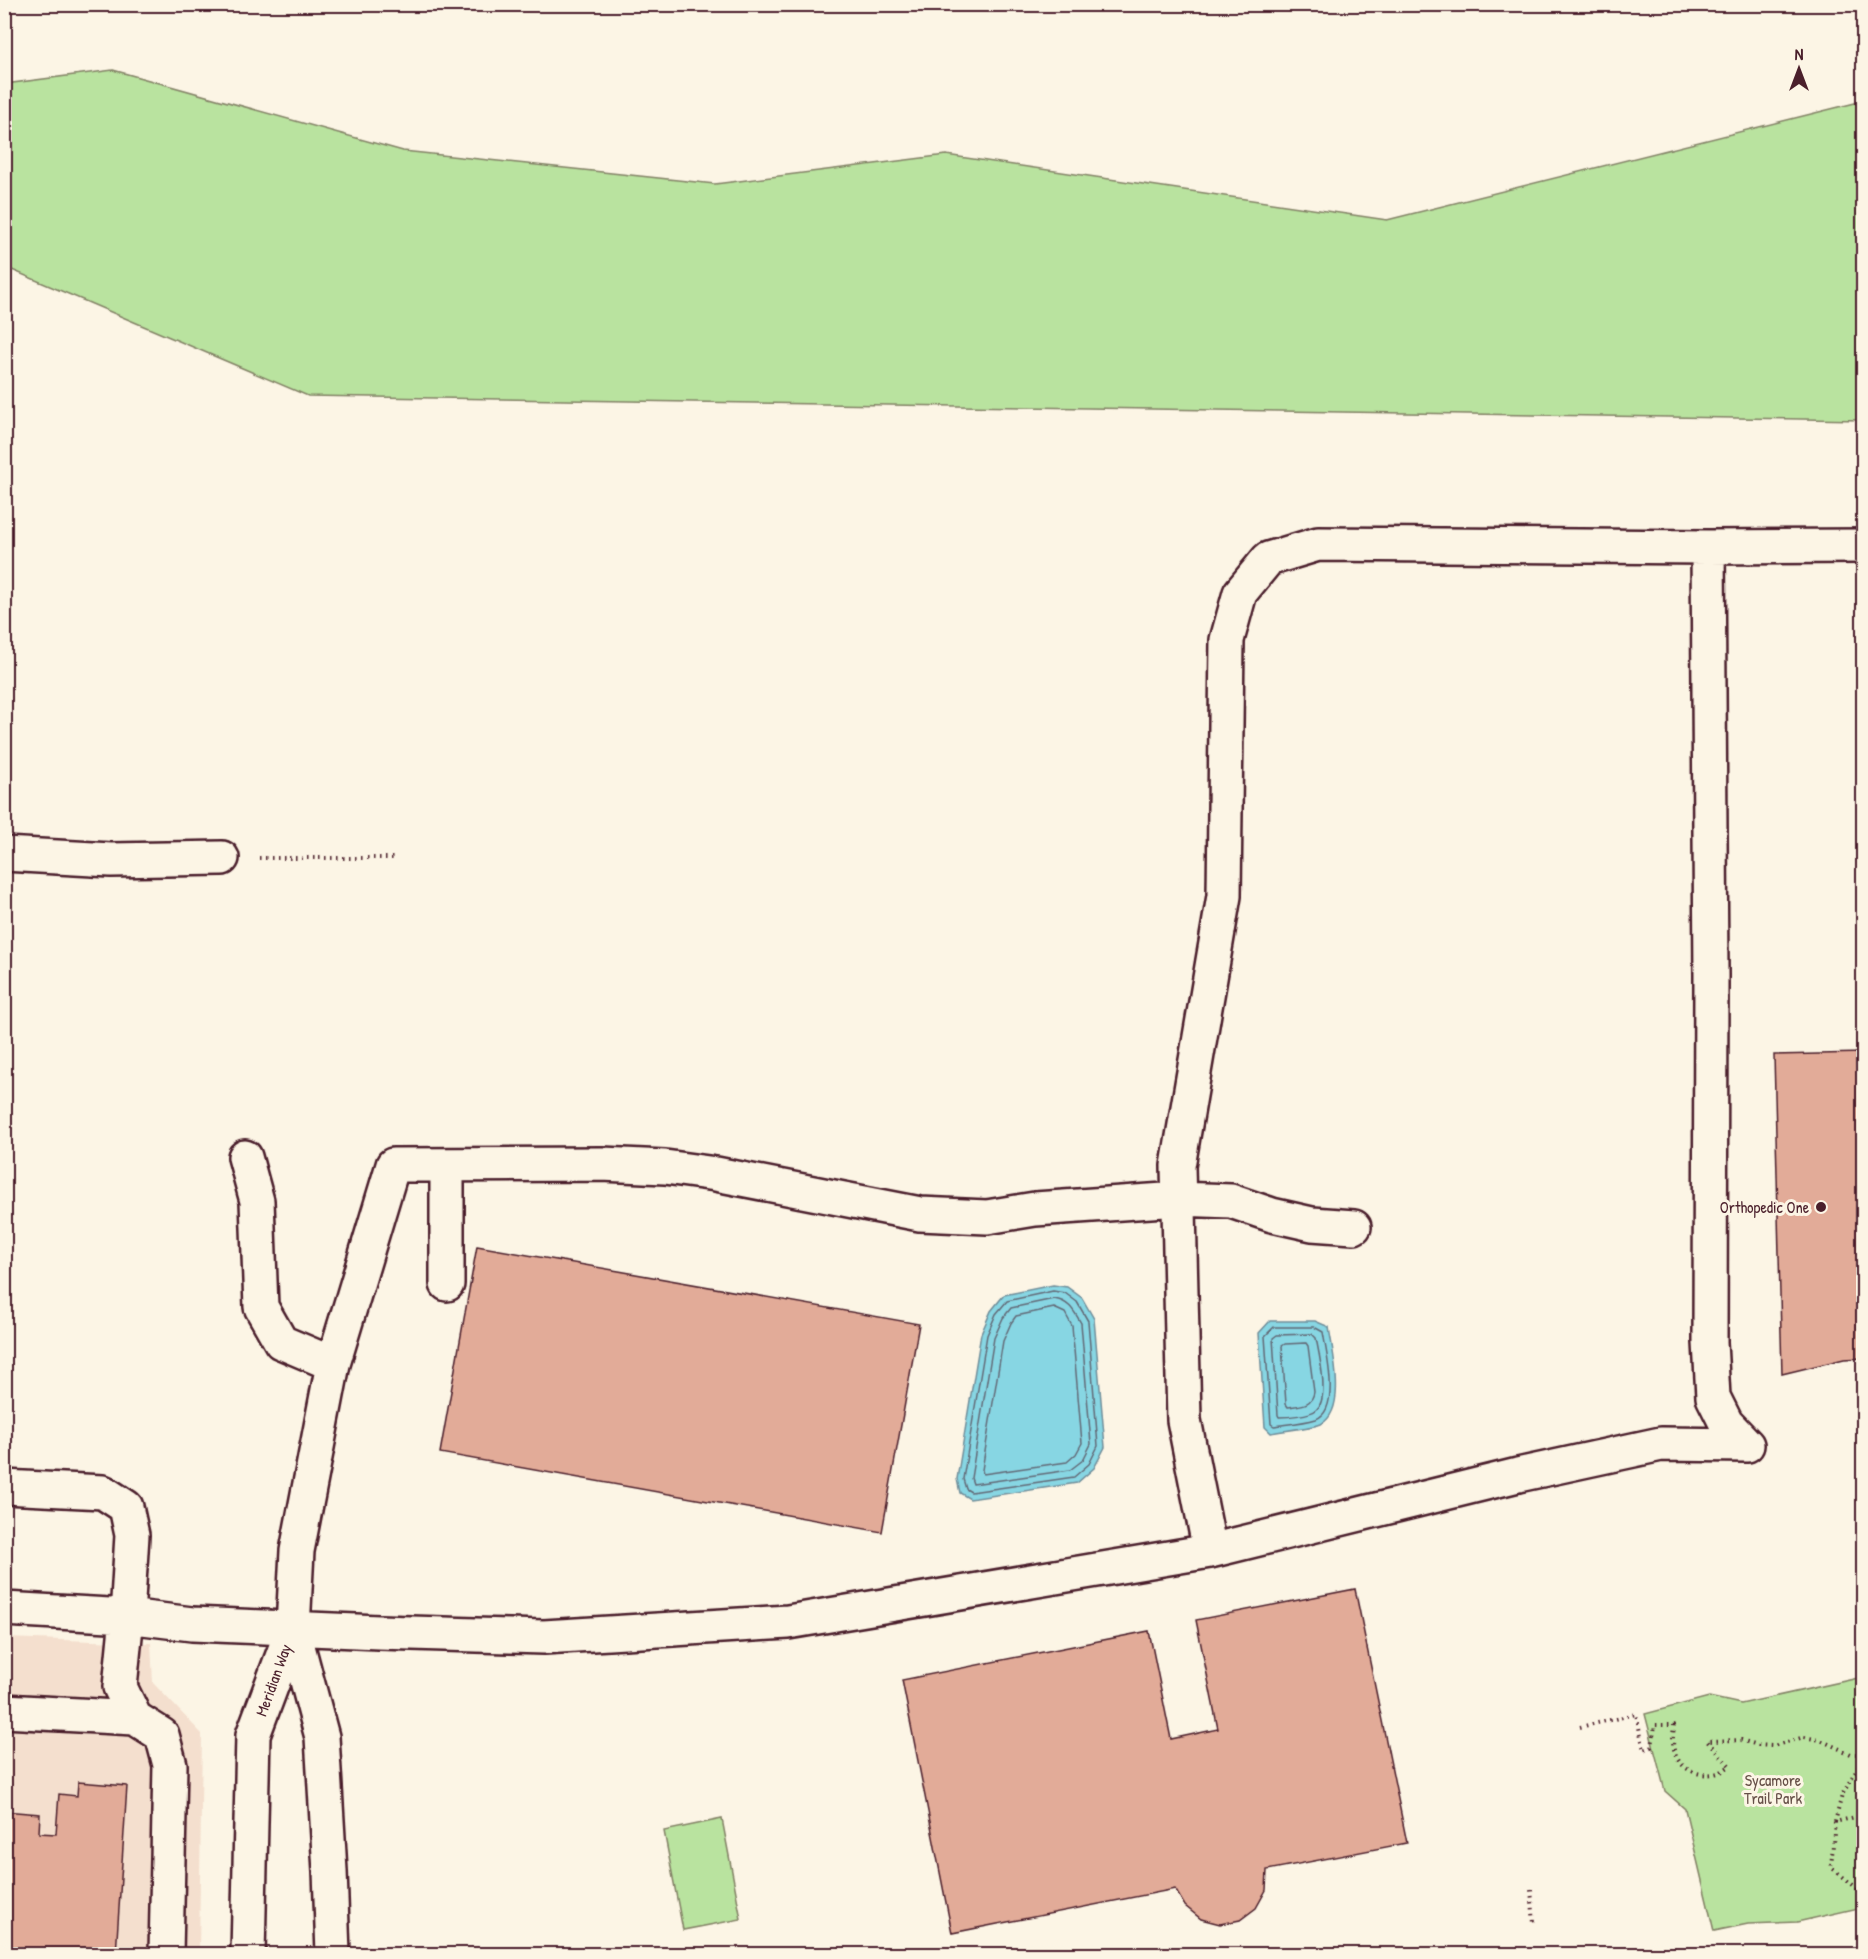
<svg xmlns="http://www.w3.org/2000/svg" width="1868" height="1959" viewBox="0 0 1868 1959" font-family="'Patrick Hand',sans-serif">
<rect width="100%" height="100%" fill="#fcf5e5"/>
<filter id="ink" filterUnits="userSpaceOnUse"><feTurbulence type="fractalNoise" baseFrequency=".0167" numOctaves="2"/><feDisplacementMap in="SourceGraphic" scale="12" xChannelSelector="R" yChannelSelector="G"/><feConvolveMatrix kernelMatrix="1 2 1 2 8 2 1 2 1" color-interpolation-filters="sRGB"/></filter>
<g filter="url(#ink)">
<!-- built -->
<path fill="#f4dfce" d="M5 1638 151 1643 153 1683 202 1734 199 1954H5Z"/>
<!-- green -->
<path fill="#b9e39f" stroke="#828165" stroke-width="1.5" d="M113 70 403 151 715 184 946 155 1387 220 1863 101V420L308 396 5 267V84Z
M1863 1677V1907L1797 1922 1748 1924 1714 1931 1685 1809 1665 1791 1645 1714 1709 1697 1741 1704Z
M722 1819 741 1919 683 1930 664 1831Z"/>
<!-- water -->
<path fill="#87d6e3" stroke="#6f8d99" stroke-width="1.5" d="M1053 1285 1067 1287 1082 1298 1094 1319 1105 1447 1094 1468 1077 1483 970 1499 960 1493 957 1479 981 1334 991 1311 1004 1295Z
M1270 1321H1315L1329 1327C1332 1351 1348 1409 1321 1424 1315 1427 1281 1431 1271 1433L1265 1427 1259 1333Z"/>
<g fill="none" stroke-linecap="round" stroke-linejoin="round">
<!-- shore -->
<path stroke="#626875" stroke-width="1.5" d="M1053 1291 1065 1293 1077 1302 1088 1321 1098 1446 1089 1464 1074 1477 971 1492 966 1489 963 1479 987 1335 996 1314 1007 1301Z
M1054 1299C1069 1301 1074 1311 1081 1323L1091 1444 1083 1460 1070 1470 973 1484 971 1478 994 1338 1003 1318 1011 1308Z
M1054 1308 1065 1313 1072 1326 1082 1443 1076 1454 1067 1462 983 1474 982 1470 1003 1341 1011 1323 1016 1316Z
M1274 1327H1314L1323 1332C1326 1352 1341 1410 1316 1419 1303 1423 1288 1424 1274 1426L1271 1424 1265 1336Z
M1312 1334 1316 1338C1319 1354 1330 1399 1316 1410 1310 1415 1288 1417 1279 1417L1278 1415 1273 1338 1277 1335Z
M1306 1343 1308 1346 1314 1392C1312 1406 1300 1405 1288 1407L1286 1404 1282 1346 1285 1344Z"/>
</g>
<!-- building -->
<path fill="#e2ab98" stroke="#4a1f2b" stroke-width="1.5" d="M1864 1053V1358L1844 1359 1782 1374 1774 1055Z
M477 1246 919 1324 882 1532 440 1453Z
M1355 1589 1407 1843 1267 1870 1266 1890 1256 1908 1240 1920 1220 1924 1201 1919 1185 1906 1175 1889 952 1933 902 1680 1149 1631 1171 1739 1218 1729 1196 1620Z
M78 1782 127 1786 116 1954H4V1811L40 1814 39 1833 56 1834 59 1794 77 1796Z"/>
<g fill="none" stroke-linecap="round" stroke-linejoin="round">
<defs>
<path id="minor" d="M1708 547 1711 975 1710 1342 1713 1397 1726 1423 1747 1445
M4 854 111 860 222 858
M245 1157 257 1201 261 1307 281 1342 333 1364
M447 1165V1284
M4 1487 103 1492 126 1507 132 1535 127 1616 120 1687 135 1718 162 1735 170 1765 166 1954
M1210 1551 1184 1420 1178 1166 1224 896 1227 640 1240 593 1268 559 1318 544 1708 547 1864 546
M4 1609 127 1616 192 1624 379 1632 544 1637 788 1622 1210 1551 1518 1475 1661 1444 1747 1445
M293 1628 322 1737 330 1871 333 1954
M4 1711 135 1718
M248 1954 253 1735 293 1628 297 1551 333 1364 393 1165 602 1164 665 1167 716 1174 920 1214 987 1217 1035 1209 1179 1199 1231 1201 1272 1215 1312 1224 1354 1227"/>
</defs>
<!-- minor casing -->
<use href="#minor" stroke="#4a1f2b" stroke-width="38"/>
<!-- path -->
<path stroke="#4a1f2b" stroke-width="4" stroke-dasharray="1.5 4.5" stroke-linecap="butt" d="M259 858H393
M1580 1727 1636 1714 1644 1750 1652 1747 1655 1725H1674C1673 1734 1672 1744 1675 1753 1680 1770 1701 1778 1718 1773 1722 1772 1726 1768 1730 1766L1707 1741 1741 1740 1758 1745 1773 1746 1804 1737 1820 1740 1851 1754H1864
M1864 1815 1835 1822 1831 1867 1864 1894
M1835 1822 1842 1795 1864 1756
M1531 1890 1534 1923"/>
<!-- minor -->
<use href="#minor" stroke="#fcf5e5" stroke-width="33"/>
</g>
</g>
<!-- markers -->
<circle fill="#4a1f2b" stroke="#fcf5e5" stroke-width="2" cx="1821" cy="1207" r="6"/>
<g text-anchor="middle" dominant-baseline="central" stroke-width="6" stroke-linejoin="round" paint-order="stroke">
<!-- poi labels -->
<g font-size="16" fill="#4a1f2b" stroke="#fcf5e5" text-anchor="end">
<text x="1809" y="1207">Orthopedic One</text>
</g>
<!-- street labels -->
<g font-size="16" fill="#4a1f2b" stroke="#fcf5e5">
<text transform="translate(273 1680) rotate(-70)">Meridian Way</text>
</g>
<!-- park labels -->
<g font-size="16" fill="#665048" stroke="#fcf5e5">
<text x="1773" y="1780">Sycamore<tspan x="1773" dy="18">Trail Park</tspan></text>
</g>
</g>
<!-- margin -->
<rect width="1868" height="1959" fill="none" stroke="#fcf5e5" stroke-width="24"/>
<rect x="12" y="12" width="1844" height="1935" fill="none" stroke="#4a1f2b" stroke-width="2" filter="url(#ink)"/>
<!-- north arrow -->
<g transform="translate(1799 69)" stroke="#fcf5e5" stroke-width="4.5" paint-order="stroke">
<path d="M0-4.5L10 22L0 15L-10 22Z" fill="#4a1f2b"/>
<text y="-9" font-size="16" font-weight="bold" text-anchor="middle" fill="#4a1f2b">N</text>
</g>
</svg>
